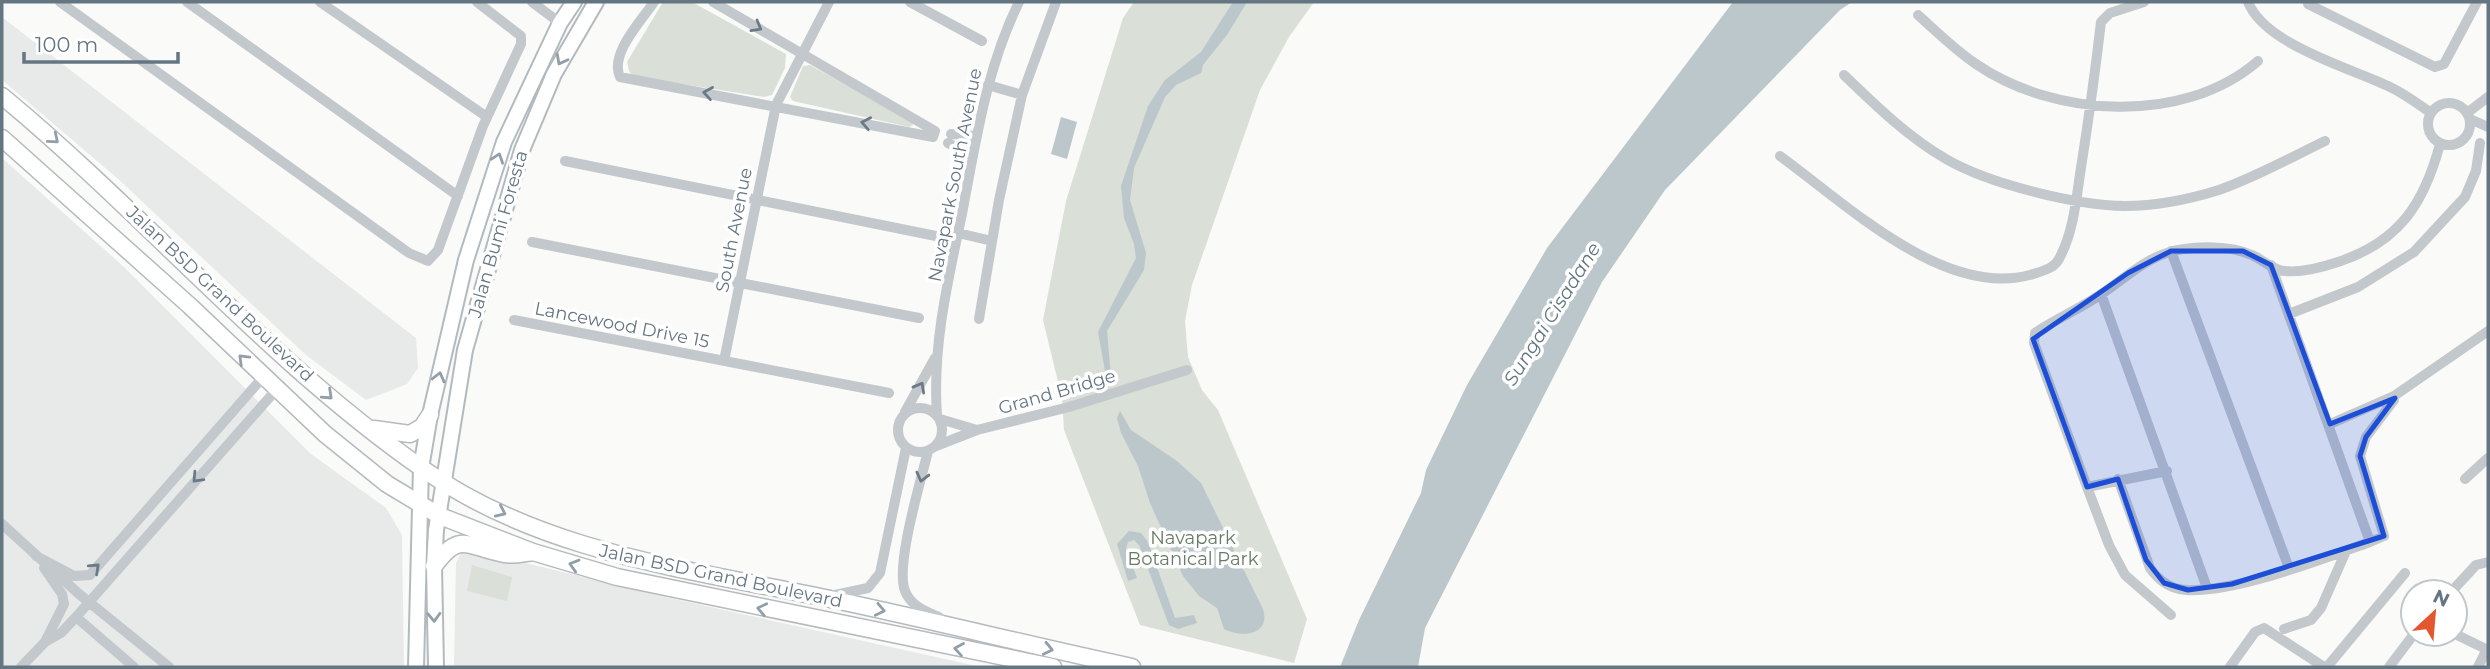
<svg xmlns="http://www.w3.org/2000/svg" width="2490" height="669" viewBox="0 0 2490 669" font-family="Montserrat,sans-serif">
<rect width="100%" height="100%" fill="#fafaf8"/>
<!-- built -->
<path fill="#e8e9e9" d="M2 17 416 338 418 368 407 384 366 400 306 355 117 178 2 80Z
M2 158 124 267 311 454 386 508 402 535 404 667H2Z
M463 548 670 598 981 667H454L456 563Z"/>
<!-- green -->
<path fill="#dadfd7" d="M663 2H692L786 54 785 68 772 95 764 97 633 76 629 71 627 62Z
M1134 2H1314L1289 37 1260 90 1192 285 1185 321 1188 357 1202 390 1218 410 1307 619 1294 663 1140 625 1064 430 1062 398 1043 320 1066 201 1123 18Z
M810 65 912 121 913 125 909 127 793 101 790 97 803 66Z
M472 565 512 577 507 601 467 591Z"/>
<!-- water -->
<path fill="#bbc7cb" d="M1233 2H1247L1227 35 1203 65 1201 73 1176 85 1165 97 1134 168 1130 200 1146 253 1144 270 1107 331 1111 376 1105 371 1098 332 1136 258 1134 244 1124 218 1121 186 1148 106 1165 80 1201 52Z
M1733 2H1852L1840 10 1665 190 1602 282 1425 628 1418 667H1340L1359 620 1421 493 1426 470 1467 385 1547 248Z
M1061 117 1077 122 1067 159 1051 154Z
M1120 411 1131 430 1177 461 1201 483 1263 609C1271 636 1241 638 1224 629L1217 608 1199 596 1183 576 1150 503 1138 466 1121 433 1117 418Z
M1129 531 1141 533 1148 542 1175 618 1194 615 1197 623 1178 629 1169 625 1139 545 1134 540 1128 542 1126 548 1137 578 1128 581 1117 544Z"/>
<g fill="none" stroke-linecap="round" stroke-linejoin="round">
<defs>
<path id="secondary" d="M416 667 421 468 430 415 466 260 504 142 560 23 574 2
M436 667 434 566 436 530 465 350 522 150 554 74 596 2"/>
<path id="primary" d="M2 96C146 215 269 362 423 469 537 549 673 567 806 594 915 616 1023 644 1132 667
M2 138 190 306 325 434 387 484 440 516 533 552 617 577 1053 667
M374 429 410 434 422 427 430 415
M434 566C461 529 468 548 505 554 514 556 524 553 533 552"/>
</defs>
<!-- secondary casing -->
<use href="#secondary" stroke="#b3babf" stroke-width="18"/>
<!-- primary casing -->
<use href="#primary" stroke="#b5babe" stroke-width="19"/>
<!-- minor -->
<path stroke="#c3c8cc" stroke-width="10" d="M60 2 409 253 428 261 438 250 483 126 521 44V36L477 2
M187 2 458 196
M320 2 487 117
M532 2 560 23
M654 2C642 20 609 54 620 77L933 137 935 131 713 2
M910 2 982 41
M2248 2C2265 45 2351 68 2390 87 2405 94 2418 104 2431 113
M2308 4 2435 67 2444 64 2477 2
M1918 15C1937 32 1955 50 1976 64 2053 117 2183 126 2258 61
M1844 75C1875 105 1908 137 1946 159 1989 184 2075 205 2125 206 2155 206 2190 199 2219 190 2256 177 2290 158 2325 141
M988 85 1022 95
M2428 124a21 21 0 1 1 42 0a21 21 0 1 1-42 0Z
M2467 113 2488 97
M2470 119 2488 127
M951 134 976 136
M948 143 972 156
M1780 156C1845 203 1943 298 2030 275 2042 271 2055 269 2060 257 2073 232 2076 202 2080 174 2088 124 2095 73 2101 22L2110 13 2144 2
M565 161 936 236
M958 233 992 241
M532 242 919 318
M2171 251 2289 568
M2271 265 2370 542
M2101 294 2207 588
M2289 314 2358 287 2414 252 2465 197 2476 171 2480 143
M979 319 999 200 1022 95 1056 2
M514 320 889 393
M724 361 776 105 829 2
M898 430a22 22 0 1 1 44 0a22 22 0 1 1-44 0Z
M905 412 935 358
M937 415C932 347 948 280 962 214 976 141 986 69 1019 2
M940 419 977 430
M2330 424 2394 396
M936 446 977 430 1069 407 1187 370
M928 451C921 481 895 565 905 591 911 606 925 611 939 617
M2167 471 2087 487 2034 343 2035 333C2056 319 2079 309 2100 295 2123 280 2145 258 2173 251 2196 246 2230 245 2252 255 2262 259 2274 271 2285 271 2302 273 2323 267 2338 262 2399 242 2424 204 2440 144
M2118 479 2150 568C2159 581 2171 589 2186 590 2234 593 2323 559 2370 542L2384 536 2360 456 2366 437 2394 400V396L2488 331
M2465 479 2488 458
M2087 487 2109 545 2125 575 2171 615
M2 524 79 594 169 667
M36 556 74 576 90 575 263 377
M2451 592 2476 565 2488 562
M835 595 868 588 880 573 906 448
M76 617 134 667
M2284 629 2311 620 2321 608 2346 551
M2455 634 2488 650
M45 642 61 633 76 617 276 390
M21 667 45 642 64 604 62 594 44 568
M2230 667 2255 632 2264 628 2324 667
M2327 667 2405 573
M2389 667 2414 634
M2478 667 2487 649"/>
<!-- secondary -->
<use href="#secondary" stroke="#fff" stroke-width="14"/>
<!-- primary -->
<use href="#primary" stroke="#fff" stroke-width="16"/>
</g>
<!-- one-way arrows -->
<defs><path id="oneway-chevron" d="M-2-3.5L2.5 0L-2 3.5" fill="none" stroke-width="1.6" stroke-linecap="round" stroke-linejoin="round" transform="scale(1.75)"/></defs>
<g stroke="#6a7a87">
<use href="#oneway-chevron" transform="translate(757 27) rotate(30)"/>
<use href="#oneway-chevron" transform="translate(708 93) rotate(-170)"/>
<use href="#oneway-chevron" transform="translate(866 123) rotate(-169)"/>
<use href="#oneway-chevron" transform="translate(920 387) rotate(-61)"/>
<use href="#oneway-chevron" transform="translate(922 477) rotate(104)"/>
<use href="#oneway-chevron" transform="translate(197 478) rotate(133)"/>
<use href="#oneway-chevron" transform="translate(95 568) rotate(-43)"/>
</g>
<g stroke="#939fa8">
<use href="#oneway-chevron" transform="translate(561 60) rotate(118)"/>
<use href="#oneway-chevron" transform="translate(54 139) rotate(40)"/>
<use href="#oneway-chevron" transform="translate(498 158) rotate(-71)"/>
<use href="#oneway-chevron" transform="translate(243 359) rotate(-136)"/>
<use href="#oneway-chevron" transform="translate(439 377) rotate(-76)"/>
<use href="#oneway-chevron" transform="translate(328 395) rotate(43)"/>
<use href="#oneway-chevron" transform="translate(501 512) rotate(25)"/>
<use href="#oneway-chevron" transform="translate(574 565) rotate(-164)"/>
<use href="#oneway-chevron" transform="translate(762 609) rotate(-168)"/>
<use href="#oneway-chevron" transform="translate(880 610) rotate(12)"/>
<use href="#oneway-chevron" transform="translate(434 617) rotate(88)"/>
<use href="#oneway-chevron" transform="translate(959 649) rotate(-170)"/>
<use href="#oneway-chevron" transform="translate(1048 649) rotate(13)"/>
</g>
<!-- marked area -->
<path fill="#1d4ed8" fill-opacity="0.2" stroke="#1d4ed8" stroke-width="5" stroke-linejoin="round" d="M2171 251H2243L2271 265 2330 424 2395 398 2366 437 2360 456 2384 536 2232 584 2188 590 2164 583 2146 560 2118 479 2087 487 2033 339 2128 273Z"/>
<g text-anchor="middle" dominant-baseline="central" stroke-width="7" stroke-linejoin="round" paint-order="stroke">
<!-- street labels -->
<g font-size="18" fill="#657683" stroke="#fff">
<text transform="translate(955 175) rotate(-79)">Navapark South Avenue</text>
<text transform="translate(734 230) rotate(-79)">South Avenue</text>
<text transform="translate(498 234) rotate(-74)">Jalan Bumi Foresta</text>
<text transform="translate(220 294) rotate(43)">Jalan BSD Grand Boulevard</text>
<text transform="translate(622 325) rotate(11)">Lancewood Drive 15</text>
<text transform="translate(1057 392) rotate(-16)">Grand Bridge</text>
<text transform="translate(721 576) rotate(12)">Jalan BSD Grand Boulevard</text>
</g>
<!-- park labels -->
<g font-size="18" fill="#687a64" stroke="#fff">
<text x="1193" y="538">Navapark<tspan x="1193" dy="21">Botanical Park</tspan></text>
</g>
<!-- water labels -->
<g font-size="19" font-style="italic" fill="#60757c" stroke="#fff">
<text transform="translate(1552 314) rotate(-58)">Sungai Cisadane</text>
</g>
</g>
<!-- border -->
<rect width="2490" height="669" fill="none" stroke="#657683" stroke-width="7"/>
<!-- north arrow -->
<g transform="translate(2434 613) rotate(26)"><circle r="33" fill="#ffffff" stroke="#c1c8cd" stroke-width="2"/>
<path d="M0-5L12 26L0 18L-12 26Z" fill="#e4572e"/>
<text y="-10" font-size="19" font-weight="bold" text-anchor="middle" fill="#657683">N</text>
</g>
<!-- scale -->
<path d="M24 52v10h154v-10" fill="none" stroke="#657683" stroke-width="3.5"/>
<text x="35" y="52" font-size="21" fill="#657683" stroke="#ffffff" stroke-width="5" paint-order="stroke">100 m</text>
</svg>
